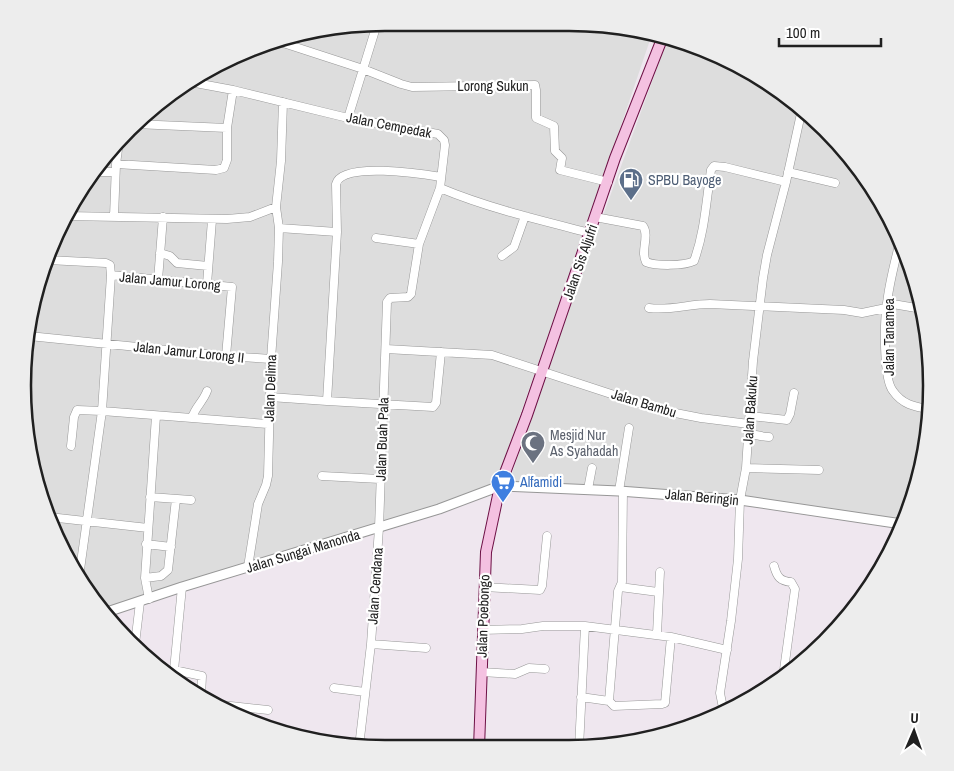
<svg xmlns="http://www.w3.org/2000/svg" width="954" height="771" viewBox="0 0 954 771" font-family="'Archivo Narrow',sans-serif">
<rect width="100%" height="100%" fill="#efe7ef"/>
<!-- residential -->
<path fill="#ddd" d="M386 23H593L651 37 594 205 495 486 232 572 100 609 60 546 35 479 23 385 35 291 71 204 129 129 204 71 292 35Z
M667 41 707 50 808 113 856 164 894 225 919 291 931 361 928 433 912 502 903 523 753 501 509 482 565 319Z"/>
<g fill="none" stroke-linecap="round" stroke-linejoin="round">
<defs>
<path id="minor" d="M277 41 363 69 401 84 412 87 535 85 536 90V118L554 126 555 151 562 158 560 170 608 182
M190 82 233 90 348 118 438 134 444 140 445 145 440 188C488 208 539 220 590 233
M348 118 377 24
M135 124 227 128 233 90
M116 164 216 170 224 168 227 160V128
M96 172H115
M788 172 835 183
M66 216 227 219 250 217 276 207
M114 217 116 164 119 142
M595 217 643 226C650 236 640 251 646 262 656 266 684 266 694 261 705 231 706 201 711 170L714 166 725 167 786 182
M337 232 336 184C341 161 423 174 441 177
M376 238 419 244
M900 241C895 262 889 283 887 304 884 321 883 379 893 391 902 404 914 407 929 409
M160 253 170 256 177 263 208 266
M502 256 514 247 525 216
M48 260 106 263 110 265 111 275 232 287 226 356
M158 280 163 217
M207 284 212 220
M887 303 922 309
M649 308C670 311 689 304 710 304L844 310 862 313 886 308
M29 336 226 356 271 359
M386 349 492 355 660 410 701 418 749 424
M270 397 327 401 337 232 279 228
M327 401 433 407 436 403 441 352
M750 416 787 420 790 414 794 393
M192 418C195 407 203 402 207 391
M748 434C756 434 761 437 769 437
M71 446 74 417 77 410 102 411 268 424
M746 468 819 470
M322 476 380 479
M588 489 592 468
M619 491 629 428
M150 497 191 500
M49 517 148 528
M146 544 171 547
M774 566C777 577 780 581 791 582L795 589 783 677
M248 567 258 504 266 485 268 476 271 359 278 262 279 228 276 207 281 161 283 102
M79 577 102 411 111 275
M145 578 161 576 168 570 176 499
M182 587 174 670 202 676 201 696
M484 587 540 590 542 586 547 536
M620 587 658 592
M149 599 145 578 156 416
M482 630 522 629 543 626H585L671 637 727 650
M657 634 660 572
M135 644 140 602
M371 644 426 648
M481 672 515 674 529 668 545 669
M334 688 365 692
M581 697 609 701 614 706 662 704 665 703 671 637
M609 701 618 591 622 582 623 491
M213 704 268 710
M724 713 720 693 731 621 738 559 740 500 746 468 753 361 763 278 767 255 786 182 802 109
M359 747 371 644 379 528 387 302 390 298 408 297 411 294 419 244 440 188
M579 748 585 626"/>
<path id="tertiary" d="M104 613 182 587 439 509 500 486 619 491 740 500 902 524"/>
<path id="secondary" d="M479 748 486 552 500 486 527 415 615 158 662 39"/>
</defs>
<!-- minor casing -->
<use href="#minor" stroke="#979797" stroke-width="9"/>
<!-- tertiary casing -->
<use href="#tertiary" stroke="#979797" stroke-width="11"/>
<!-- secondary casing -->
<use href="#secondary" stroke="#6d1045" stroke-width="12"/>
<!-- minor -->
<use href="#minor" stroke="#fff" stroke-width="8"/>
<!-- tertiary -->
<use href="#tertiary" stroke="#fff" stroke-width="9"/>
<!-- secondary -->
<use href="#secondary" stroke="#f4c1e1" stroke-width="10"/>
</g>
<!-- icons -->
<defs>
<symbol id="fuel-pin" viewBox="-11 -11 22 30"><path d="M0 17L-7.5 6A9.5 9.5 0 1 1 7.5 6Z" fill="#5c6f8a" stroke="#fff"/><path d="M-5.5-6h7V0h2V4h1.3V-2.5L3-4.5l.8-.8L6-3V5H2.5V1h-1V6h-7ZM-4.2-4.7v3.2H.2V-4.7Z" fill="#fff"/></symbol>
<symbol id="mosque-pin" viewBox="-11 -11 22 30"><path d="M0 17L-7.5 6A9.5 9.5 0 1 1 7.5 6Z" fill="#6b7280" stroke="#fff"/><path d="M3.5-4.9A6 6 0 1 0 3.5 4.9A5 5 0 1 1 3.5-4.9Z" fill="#fff"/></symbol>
<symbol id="supermarket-pin" viewBox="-11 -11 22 30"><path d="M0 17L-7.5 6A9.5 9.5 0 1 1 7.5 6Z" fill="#3f7fe0" stroke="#fff"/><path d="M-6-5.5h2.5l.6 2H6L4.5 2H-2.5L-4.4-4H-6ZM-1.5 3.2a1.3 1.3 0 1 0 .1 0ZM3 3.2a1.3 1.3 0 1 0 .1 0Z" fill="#fff"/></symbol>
</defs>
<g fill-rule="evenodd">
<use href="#fuel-pin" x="617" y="166" width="28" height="38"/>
<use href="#mosque-pin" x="519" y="429" width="28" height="38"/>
<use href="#supermarket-pin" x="489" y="468" width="28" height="38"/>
</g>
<g text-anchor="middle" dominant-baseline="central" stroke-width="4.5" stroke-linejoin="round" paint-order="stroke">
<!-- street labels -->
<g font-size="14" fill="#202020" stroke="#fff">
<text x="493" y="86">Lorong Sukun</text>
<text transform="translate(389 125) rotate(11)">Jalan Cempedak</text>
<text transform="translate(580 262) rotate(-71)">Jalan Sis Aljufri</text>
<text transform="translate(170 281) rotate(5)">Jalan Jamur Lorong</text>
<text transform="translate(889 337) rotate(-90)">Jalan Tanamea</text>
<text transform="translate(189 352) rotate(6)">Jalan Jamur Lorong II</text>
<text transform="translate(270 388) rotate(-88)">Jalan Delima</text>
<text transform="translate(644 403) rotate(17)">Jalan Bambu</text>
<text transform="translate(750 410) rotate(-86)">Jalan Bakuku</text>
<text transform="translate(382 439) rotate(-88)">Jalan Buah Pala</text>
<text transform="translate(702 497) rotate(5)">Jalan Beringin</text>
<text transform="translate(303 551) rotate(-17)">Jalan Sungai Manonda</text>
<text transform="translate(375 586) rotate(-86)">Jalan Cendana</text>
<text transform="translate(483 616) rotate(-88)">Jalan Poebongo</text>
</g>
<!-- service labels -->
<g font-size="14" fill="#4e5e75" stroke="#fff" text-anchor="start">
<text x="648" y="180">SPBU Bayoge</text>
</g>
<!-- worship labels -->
<g font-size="14" fill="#5b616d" stroke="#fff" text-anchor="start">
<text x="550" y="435">Mesjid Nur<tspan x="550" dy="16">As Syahadah</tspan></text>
</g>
<!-- shop labels -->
<g font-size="14" fill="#366cbe" stroke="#fff" text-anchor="start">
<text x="520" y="482">Alfamidi</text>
</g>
</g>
<!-- crop -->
<path d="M0 0H954V771H0ZM385 31H569A354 354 0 0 1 923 385V386A354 354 0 0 1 569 740H385A354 354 0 0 1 31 386V385A354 354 0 0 1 385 31Z" fill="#ededed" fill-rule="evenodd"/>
<path fill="none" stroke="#202020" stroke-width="2.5" d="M385 31H569A354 354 0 0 1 923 385V386A354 354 0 0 1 569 740H385A354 354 0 0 1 31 386V385A354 354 0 0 1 385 31Z"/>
<!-- north arrow -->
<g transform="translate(914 731) rotate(2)" stroke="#ffffff" stroke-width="4" paint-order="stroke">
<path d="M0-4L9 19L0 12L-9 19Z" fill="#202020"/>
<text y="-8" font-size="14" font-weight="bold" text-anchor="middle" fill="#202020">U</text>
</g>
<!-- scale -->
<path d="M779 38v8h102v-8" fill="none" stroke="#202020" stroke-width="2.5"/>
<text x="786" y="38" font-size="15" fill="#202020" stroke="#ffffff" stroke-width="4" paint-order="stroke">100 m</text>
</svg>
